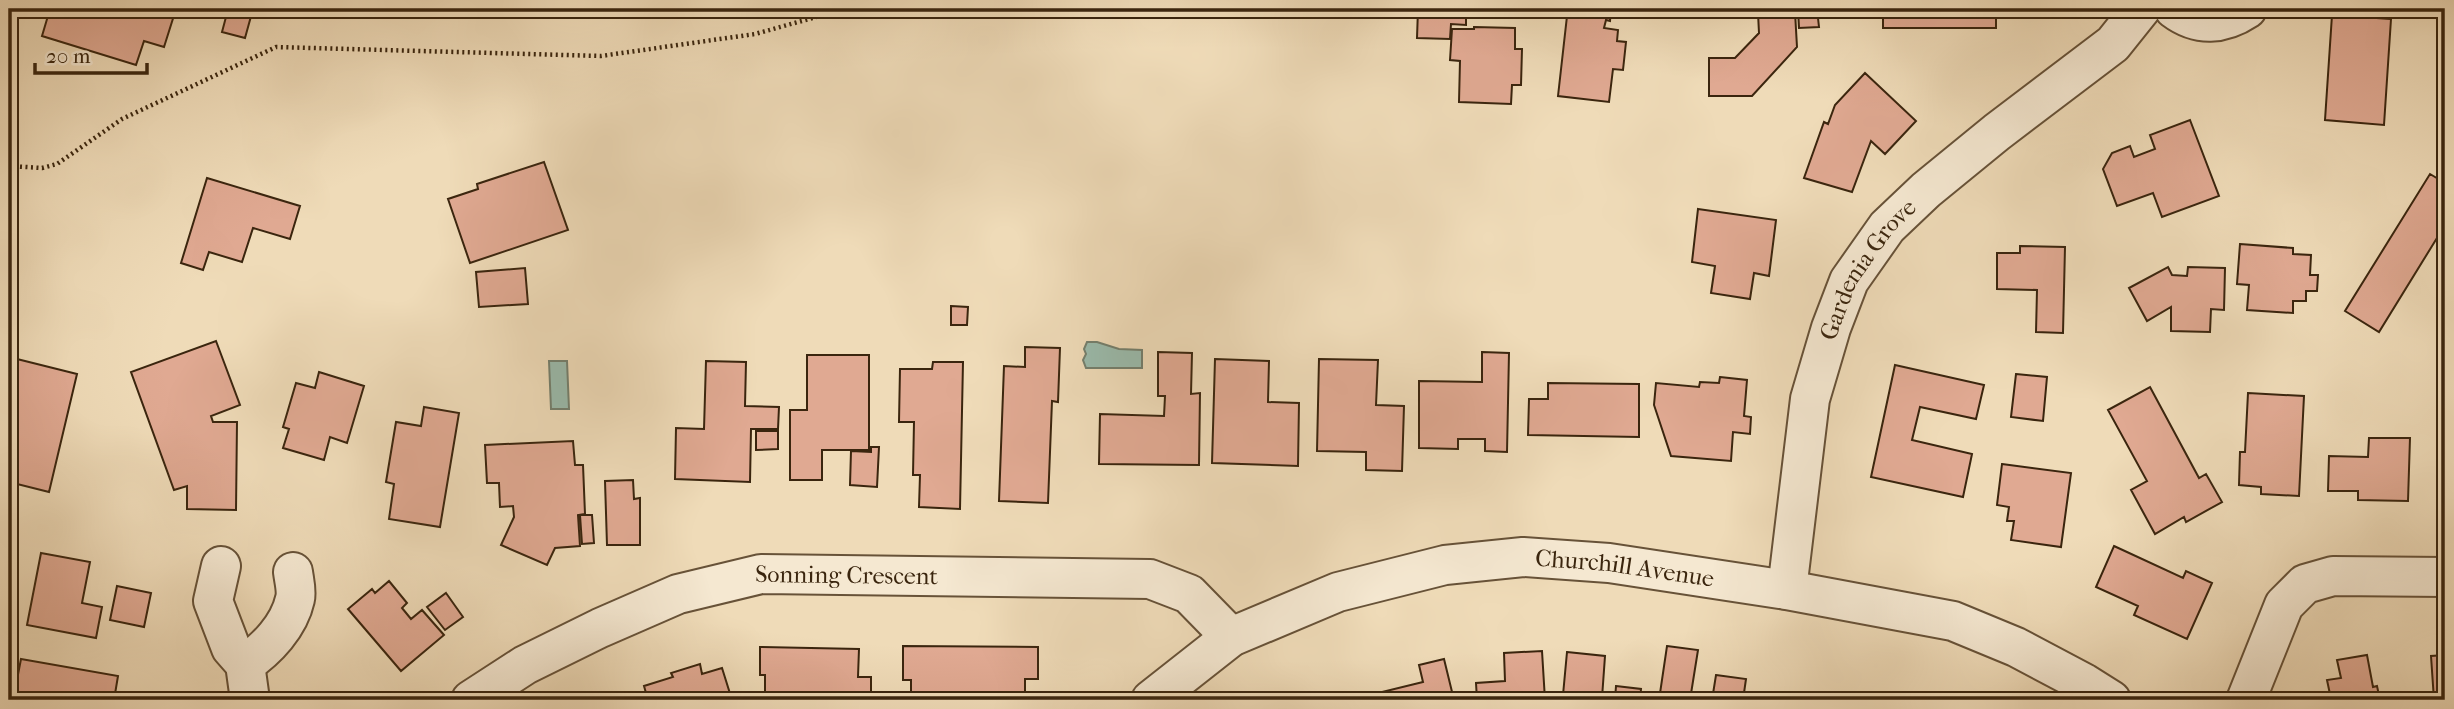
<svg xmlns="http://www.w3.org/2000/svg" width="2454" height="709" viewBox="0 0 2454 709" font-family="'IM FELL French Canon',serif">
<rect width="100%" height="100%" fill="#efdbb8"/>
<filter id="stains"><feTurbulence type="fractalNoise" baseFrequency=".00286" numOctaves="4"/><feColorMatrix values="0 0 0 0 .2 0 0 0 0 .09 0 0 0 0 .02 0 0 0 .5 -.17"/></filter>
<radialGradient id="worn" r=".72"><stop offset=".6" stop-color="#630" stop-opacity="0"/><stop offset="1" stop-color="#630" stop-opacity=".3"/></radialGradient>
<!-- water -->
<path fill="#9abbac" stroke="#747f6d" stroke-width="2" d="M1087 342H1097L1119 349 1142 350V368H1086L1083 360 1086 354 1084 349Z
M549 361H567L569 409H551Z"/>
<!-- building -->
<path fill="#e0a992" stroke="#3a250e" stroke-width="2" d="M50 9H176L164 47 144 41 136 65 42 36Z
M201 9H253L245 38 222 32 226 17Z
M1418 9H1466V25L1451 24 1450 39 1417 38Z
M1560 9H1611L1610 21 1606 20 1604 28 1618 30 1617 41 1626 42 1623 70 1613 69 1609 102 1558 96 1567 16 1559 15Z
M1798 9H1817L1819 27 1799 28Z
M1883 9H1996V28H1883Z
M1795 12 1797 47 1752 96H1709V58H1735L1759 33 1758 13Z
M2332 15 2391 19 2384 125 2325 120Z
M1474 27 1515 28V49H1522L1521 85H1512L1511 104 1459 102 1460 61 1450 60 1452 29H1474Z
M1865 73 1916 121 1885 154 1871 141 1852 192 1804 178 1824 122 1828 124 1835 105Z
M2190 120 2219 196 2162 217 2153 193 2117 206 2103 169 2112 153 2130 146 2134 157 2155 149 2150 135Z
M544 162 568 230 470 263 448 199 478 189 477 184Z
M2430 174 2445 183V225L2379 332 2345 311Z
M207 178 300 206 290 239 253 228 242 262 209 252 203 270 181 263Z
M1698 209 1776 220 1769 276 1754 273 1750 299 1711 293 1715 266 1692 262Z
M2240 244 2293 248V254L2311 255 2310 275H2318L2317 291H2306V301H2293V313L2247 310 2249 285 2237 284Z
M2020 246 2065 247 2063 333 2036 332 2037 290 1997 289V253H2020Z
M2168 267 2172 275 2187 276 2188 267 2225 268 2224 310 2211 309 2210 332 2171 331V307L2147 321 2129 288Z
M525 268 528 304 479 307 476 272Z
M951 306 968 307 967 325H951Z
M216 341 240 405 211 416 213 422H237L236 510 187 509V486L174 490 131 372Z
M1025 347 1060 348 1058 402 1052 401 1048 503 999 501 1004 366 1025 367Z
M1158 352 1192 353 1191 394 1200 393 1199 465 1099 464 1100 414 1164 416 1165 396H1158Z
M1482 352 1509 353 1507 452 1485 451V439H1458V449L1419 448V381L1482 382Z
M807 355H869V450H822V480H790V410H807Z
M9 357 77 374 49 492 9 482Z
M1215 359 1269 361 1268 402 1299 403 1298 466 1212 463Z
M1319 359 1378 360 1376 405 1404 406 1402 471 1366 470V452L1317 451Z
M706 361 746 362 745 406 779 407 778 429H751L750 482 675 479 676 428 704 429Z
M933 362H963L960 509 919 507 920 475H913L914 422H899L900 369H932Z
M1895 365 1984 385 1976 419 1920 407 1912 440 1972 454 1963 497 1871 477Z
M319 372 364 386 347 443 330 437 324 460 283 448 289 429 283 427 296 383 315 388Z
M2016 374 2047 377 2043 421 2011 417Z
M1720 377 1747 380 1744 416 1751 417 1750 434 1733 432 1731 461 1671 456 1654 405 1656 383 1699 387 1700 382 1719 383Z
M1548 383 1639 384V437L1528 435 1529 399H1548Z
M2150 387 2199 478 2206 474 2222 502 2186 522 2184 517 2155 534 2131 490 2147 481 2108 410Z
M2248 393 2304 396 2299 496 2261 494V487L2239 485 2240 452H2245Z
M424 407 459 413 440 527 389 519 394 484 386 482 396 422 421 426Z
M756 431H778V449L756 450Z
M2369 438H2410L2408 501 2358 500V491H2328L2329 456 2368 457Z
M573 441 575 465H583L585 514 578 515 580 546 555 548 547 565 501 545 514 517 513 506 500 507 499 483H487L485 445Z
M871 447H879L877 487 850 485 851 451 871 452Z
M2002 464 2071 473 2061 547 2011 540 2014 521H2007L2009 507 1997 505Z
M633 480 634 499 640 498V545H607L605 481Z
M580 515H592L594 543 582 544Z
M2114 546 2183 578 2186 571 2212 583 2187 639 2134 615 2138 606 2096 587Z
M41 553 90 562 82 603 102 607 96 638 27 625Z
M389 581 407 603 402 608 411 619 422 610 444 635 401 671 348 609 372 589 375 593Z
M117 586 151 593 144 627 110 620Z
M446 593 463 617 445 630 427 607Z
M903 646 1038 647V679H1025V700H911V680H903Z
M1667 646 1698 650 1690 700H1659Z
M760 647 859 649 858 677H871V700H765V675H760Z
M1542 651 1545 700H1477L1476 683 1505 681 1504 653Z
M1567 652 1605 656 1602 698 1563 695Z
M2367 655 2373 687 2377 686 2380 700H2324L2331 699 2327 680 2341 678 2337 660Z
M2445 655V700H2434L2431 656Z
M21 659 118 676 114 700H13Z
M1444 659 1454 700H1383L1382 692 1423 682 1419 665Z
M700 664 702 674 722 668 732 700H648L644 686 673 677 671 673Z
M1716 675 1746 679 1743 700H1712Z
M1616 686 1641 689 1640 700H1615Z"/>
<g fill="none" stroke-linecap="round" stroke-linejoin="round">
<defs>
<g id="minor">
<path d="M2174 9C2198 27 2223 25 2247 9"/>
<path d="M221 566 213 601 231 648 245 664 250 700"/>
<path id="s1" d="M1787 590 1810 399 1831 328 1849 281 1887 227 1926 190 1997 132 2113 44 2141 9"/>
<path d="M245 664C267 649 289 626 295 599 297 591 294 580 293 572"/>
<path id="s2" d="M471 700 525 665 600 628 678 594 761 574 1150 579 1189 594 1231 637"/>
<path id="s3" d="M1151 700 1231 637 1338 592 1445 565 1523 557 1609 563 1787 590 1953 621 2016 647 2084 683 2111 700"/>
<path d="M2246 700 2284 605 2305 584 2333 576 2445 577"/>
</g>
</defs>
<!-- minor casing -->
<use href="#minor" stroke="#675238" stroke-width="42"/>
<!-- path -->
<path stroke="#3a250e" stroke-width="4.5" stroke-dasharray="2 3.5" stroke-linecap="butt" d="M9 166 42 168 57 164 122 119 276 47 601 56 755 34 845 9"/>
<!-- minor -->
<use href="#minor" stroke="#f5e8d1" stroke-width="38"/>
</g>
<g text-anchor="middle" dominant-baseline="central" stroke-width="5" stroke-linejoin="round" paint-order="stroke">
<!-- street labels -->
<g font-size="24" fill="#3a250e" stroke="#f5e8d1">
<text stroke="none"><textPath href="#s1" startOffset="336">Gardenia Grove</textPath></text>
<text stroke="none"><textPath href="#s3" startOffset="509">Churchill Avenue</textPath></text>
<text stroke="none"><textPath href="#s2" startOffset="404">Sonning Crescent</textPath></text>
</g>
</g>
<!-- margin -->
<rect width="2454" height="709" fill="none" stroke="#efdbb8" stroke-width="35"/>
<rect x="10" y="10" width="2433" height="688" fill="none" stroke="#3a250e" stroke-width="3.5"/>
<rect x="18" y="18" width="2419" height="674" fill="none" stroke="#3a250e" stroke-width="2"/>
<!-- scale -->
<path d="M35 63v10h112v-10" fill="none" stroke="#3a250e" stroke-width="3.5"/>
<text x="46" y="63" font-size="21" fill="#3a250e" stroke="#f5e8d1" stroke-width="5" paint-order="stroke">20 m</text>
<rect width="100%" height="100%" filter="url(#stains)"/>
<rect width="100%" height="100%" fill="url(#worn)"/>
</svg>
